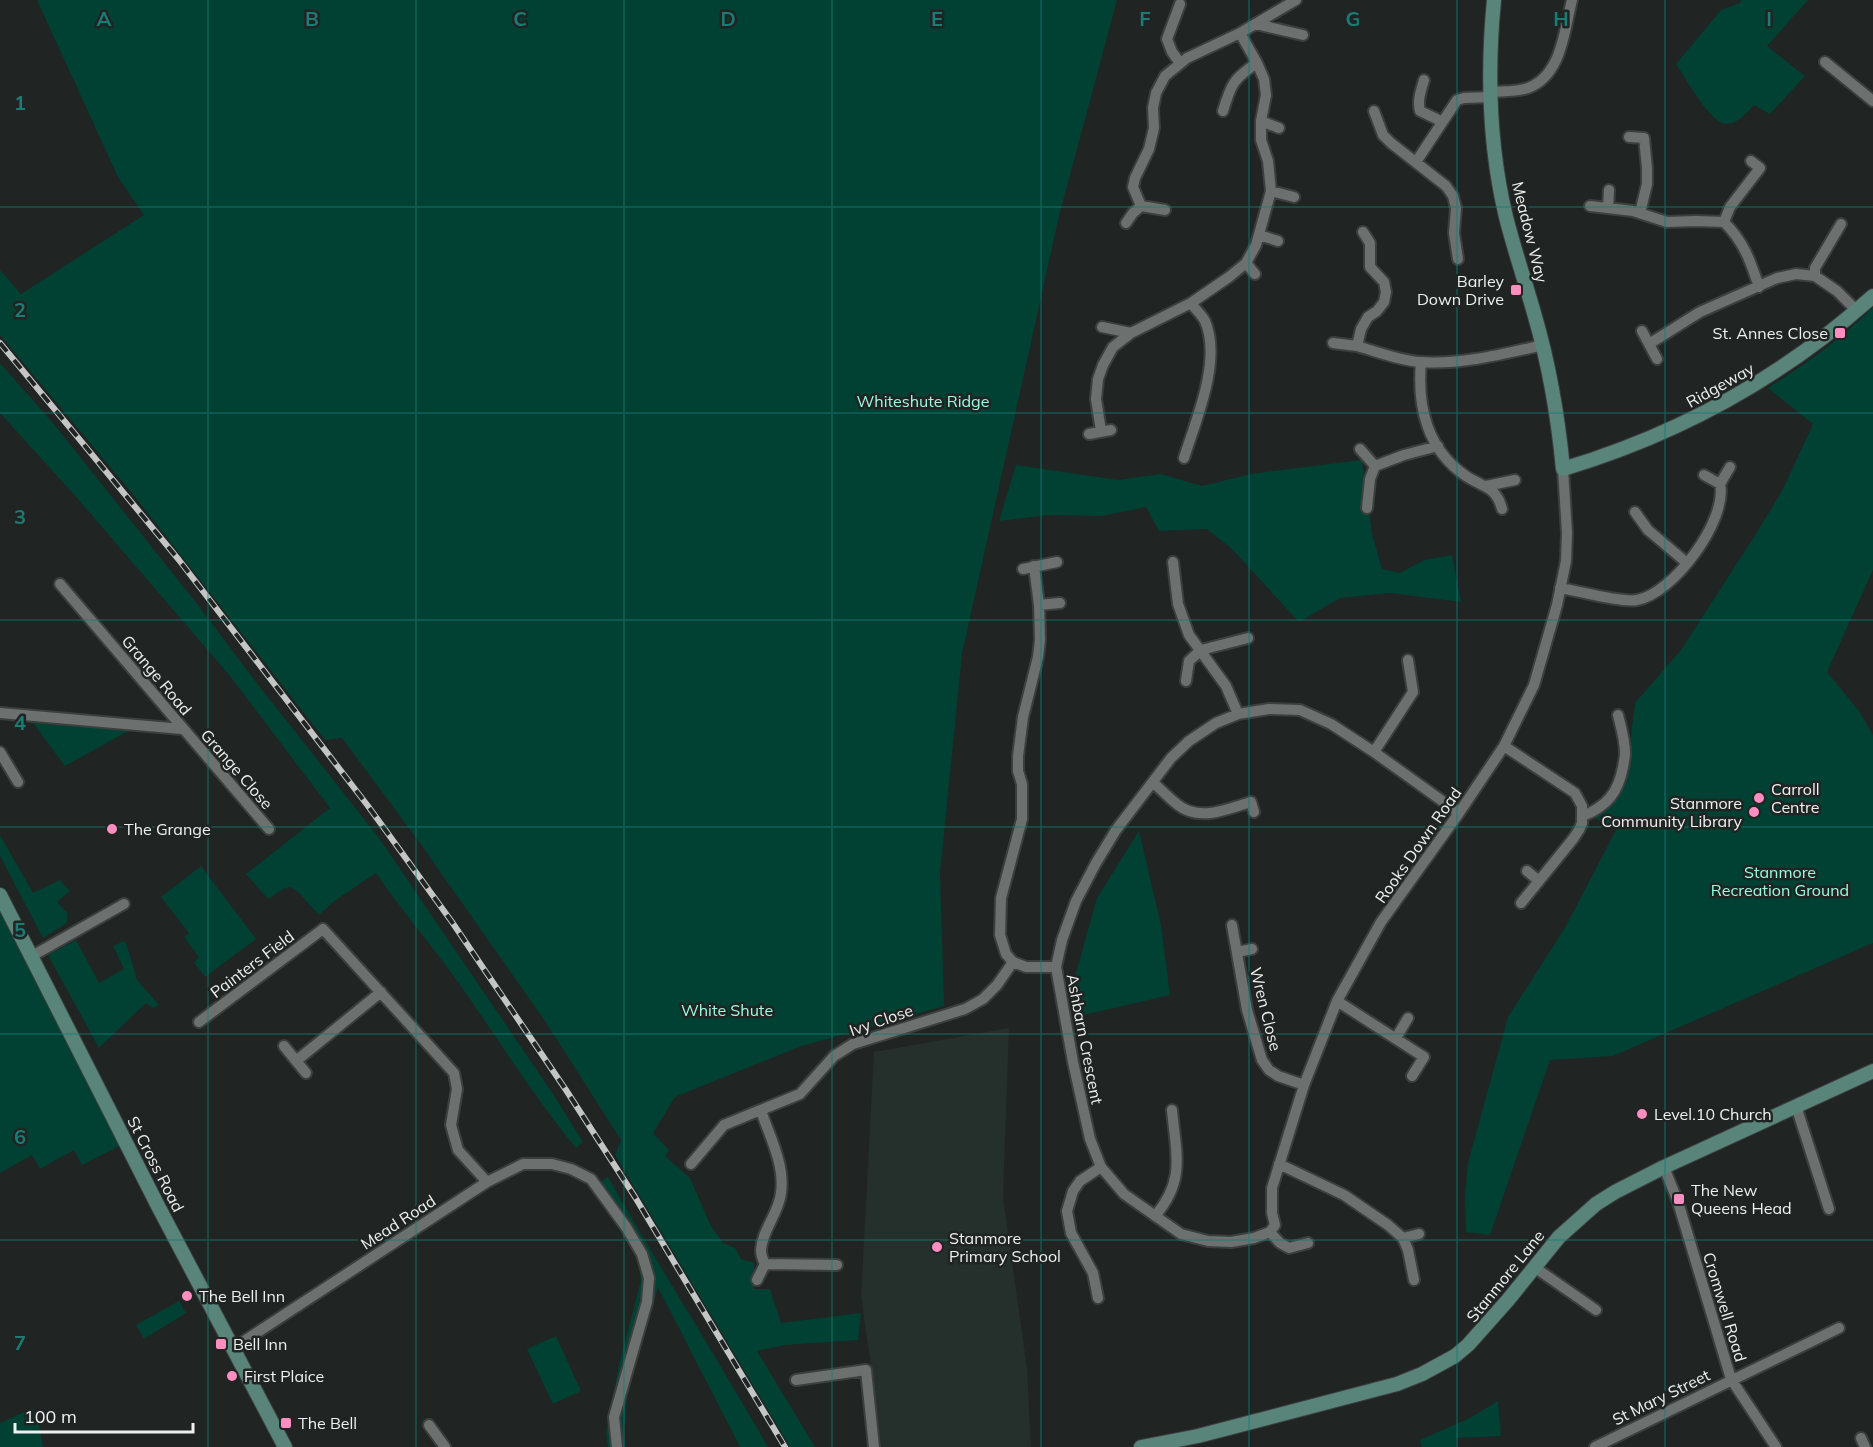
<svg xmlns="http://www.w3.org/2000/svg" width="1873" height="1447" viewBox="0 0 1873 1447" font-family="Mulish,sans-serif">
	<style>
		.built { fill: #252f2c }
		.green { fill: #014133 }
		.lines { fill: none; stroke-linecap: round; stroke-linejoin: round }
		.street-casing { stroke: #3c3f3e; stroke-width: 14 }
		.secondary-casing { stroke: #3c3f3e; stroke-width: 16 }
		.street { stroke: #6c706f; stroke-width: 10 }
		.secondary { stroke: #58847a; stroke-width: 14 }
		.rail-casing { stroke: #c4c6c5; stroke-width: 6 }
		.rail { stroke: #202423; stroke-width: 4; stroke-dasharray: 11; stroke-linecap: butt }
		.grid { fill: none; stroke: #1a7c74; stroke-width: 1.5; stroke-opacity: 0.55 }
		.poi-dot { fill: #fd8ebf; stroke: #202423; stroke-width: 2 }
		.labels { text-anchor: middle; dominant-baseline: central; stroke-width: 5; stroke-linejoin: round; paint-order: stroke }
		.street-label { font-size: 16px; fill: #eff1f0; stroke: #202423 }
		.poi-label { font-size: 16px; fill: #eff1f0; stroke: #202423; text-anchor: start }
		.park-label { font-size: 16px; fill: #9afbdf; stroke: #202423 }
		.grid-label { font-size: 20px; text-anchor: middle; font-weight: bold; fill: #1a7c74; stroke: #202423; stroke-width: 5; stroke-linejoin: round; paint-order: stroke }
	</style>
	<rect width="100%" height="100%" fill="#202423"/>
	<path class="built" d="M 1009,1028 L 1003,1197 L 1027,1368 L 1031,1447 L 881,1447 L 875,1395 L 861,1296 L 874,1052 Z"/>
	<path class="green" d="M 37,0 L 1117,0 L 1059,216 L 962,654 L 940,873 L 944,1006 L 799,1047 L 675,1097 L 653,1133 L 669,1150 L 665,1156 L 690,1178 L 710,1224 L 723,1243 L 735,1248 L 741,1259 L 754,1263 L 754,1289 L 770,1289 L 781,1323 L 861,1313 L 858,1340 L 785,1345 L 757,1351 L 815,1447 L 790,1447 L 615,1155 L 621,1140 L 545,1021 L 417,839 L 342,738 L 325,740 L 136,498 L 0,335 L 0,270 L 21,294 L 144,215 L 118,177 Z
		M 1741,0 L 1808,0 L 1767,46 L 1805,76 L 1770,114 L 1754,105 C 1747,112 1738,124 1727,124 C 1711,125 1685,77 1676,64 L 1721,10 L 1740,3 Z
		M 1873,307 L 1873,570 L 1827,672 L 1859,711 L 1873,735 L 1873,943 L 1613,1056 L 1550,1060 L 1490,1235 L 1466,1232 L 1465,1194 L 1468,1163 L 1508,1017 L 1566,926 L 1616,830 L 1593,817 L 1612,801 L 1623,780 L 1630,744 L 1635,703 L 1681,650 L 1754,537 L 1782,491 L 1813,424 L 1768,388 C 1807,363 1840,340 1873,307 Z
		M 0,363 L 53,423 L 198,605 L 256,682 L 379,838 L 553,1094 L 583,1142 L 576,1148 C 532,1094 496,1036 456,979 C 430,943 401,910 376,873 L 333,902 L 319,915 L 298,892 L 290,887 L 283,889 L 268,899 L 246,874 L 330,808 L 230,676 L 78,499 L 0,413 Z
		M 1362,460 L 1372,534 L 1382,569 L 1400,573 L 1424,560 L 1452,555 L 1461,602 L 1390,593 L 1340,598 L 1299,622 L 1232,549 L 1207,529 L 1159,531 L 1146,507 L 1101,516 L 1049,515 L 999,521 L 1016,465 L 1118,480 L 1161,474 L 1202,486 L 1251,474 Z
		M 33,723 L 130,730 L 65,766 Z
		M 1139,831 L 1161,925 L 1170,995 L 1075,1017 L 1076,973 L 1097,898 Z
		M 0,835 L 33,893 L 60,880 L 70,891 L 57,902 L 67,913 L 67,923 L 43,938 L 0,856 Z
		M 201,866 L 256,939 L 205,977 L 194,962 L 199,957 L 184,937 L 189,933 L 161,897 Z
		M 0,912 L 119,1146 L 82,1165 L 74,1150 L 40,1169 L 32,1155 L 0,1173 Z
		M 76,940 L 99,983 L 124,969 L 113,946 L 124,941 L 127,946 L 137,980 L 159,1005 L 153,1008 L 146,1003 L 99,1048 L 48,955 Z
		M 608,1177 C 660,1268 716,1356 768,1447 L 740,1447 L 658,1287 L 627,1397 L 624,1430 L 625,1447 L 608,1447 L 606,1432 L 619,1365 L 641,1280 L 636,1256 L 621,1230 L 601,1201 L 602,1181 Z
		M 179,1301 L 186,1313 L 144,1339 L 136,1325 Z
		M 556,1336 L 581,1391 L 553,1404 L 527,1349 Z
		M 1498,1401 L 1501,1436 L 1456,1438 L 1456,1447 L 1422,1447 L 1420,1440 L 1470,1418 Z
		M 33,1408 L 39,1422 L 43,1447 L 0,1447 L 0,1423 Z"/>
	<g class="lines">
		<defs>
			<path id="street" d="M 1180,4 L 1167,39 L 1172,52 L 1180,63
				M 1256,24 L 1303,35
				M 1825,62 L 1873,101
				M 1424,80 C 1421,90 1417,101 1420,111 L 1441,121
				M 1490,92 C 1502,91 1517,92 1528,88 C 1562,75 1564,31 1572,0
				M 1223,111 C 1231,84 1234,78 1257,63
				M 1374,111 L 1383,135 L 1391,143 L 1446,186 L 1453,196 L 1456,208 L 1454,233 L 1458,259
				M 1261,121 L 1279,128
				M 1629,137 L 1644,138 L 1647,168 L 1647,184 L 1640,213
				M 1416,162 L 1457,100 L 1464,98 L 1491,97
				M 1271,191 L 1294,197
				M 1141,206 L 1133,187 L 1135,178 L 1149,149 L 1154,128 L 1153,108 L 1156,93 L 1165,76 L 1187,58 L 1240,33 L 1296,0
				M 1590,206 L 1633,211 L 1667,222 L 1696,221 L 1724,222 C 1744,242 1750,260 1759,287
				M 1608,208 L 1609,190
				M 1724,222 L 1730,207 L 1760,168 L 1751,161
				M 1126,223 L 1133,213 L 1141,206 L 1165,210
				M 1363,232 L 1370,243 L 1370,267 L 1384,282 L 1386,292 L 1384,302 L 1377,311 L 1368,317 L 1361,329 L 1357,346 C 1378,352 1398,360 1420,362 C 1461,365 1503,354 1543,345
				M 1259,235 L 1278,241
				M 1246,263 L 1255,274
				M 1815,276 L 1815,268 L 1841,224
				M 1102,327 L 1131,333
				M 1642,331 L 1657,359
				M 1333,343 L 1357,346
				M 1649,344 L 1700,312 L 1777,278 L 1796,274 L 1815,276 L 1837,291 L 1857,311
				M 1421,362 C 1417,406 1427,450 1466,476 C 1484,488 1496,486 1502,509
				M 1101,431 L 1096,399 L 1098,379 L 1103,365 L 1113,347 L 1131,333 L 1191,303 L 1229,277 L 1246,263 L 1256,245 L 1271,191 L 1268,161 L 1261,140 L 1261,121 L 1266,95 L 1264,79 L 1257,63 L 1240,33
				M 1089,434 L 1111,430
				M 1360,449 L 1375,466
				M 1184,458 C 1196,420 1222,360 1205,321 C 1202,315 1195,309 1191,303
				M 1720,484 L 1730,467
				M 1486,486 L 1515,480
				M 1367,508 L 1370,479 L 1375,466 L 1404,455 L 1438,446
				M 1635,512 L 1648,530 L 1687,563
				M 1173,562 L 1178,604 L 1189,635 L 1226,686 L 1238,714
				M 1034,566 L 1039,605 L 1040,640 L 1038,657 L 1023,717 L 1018,756 L 1018,771 L 1022,784 L 1022,819 L 1001,898 L 1000,935 L 1006,954 L 1013,962 L 1026,967 L 1056,967
				M 1023,569 L 1057,562
				M 60,584 L 269,829
				M 1560,588 C 1579,591 1621,603 1637,600 C 1673,594 1728,520 1720,484 L 1704,475
				M 1039,605 L 1060,603
				M 1186,681 L 1189,661 L 1201,650 L 1248,638
				M 0,713 L 182,729
				M 1504,746 L 1575,793 L 1582,806 L 1582,823 L 1579,830 L 1573,839 L 1521,903
				M 0,752 L 18,782
				M 1374,752 L 1413,692 L 1408,660
				M 1153,782 C 1161,790 1169,798 1178,805 C 1200,822 1227,809 1251,802 L 1254,812
				M 1583,816 C 1607,806 1618,793 1623,767 C 1624,762 1625,757 1625,753 C 1625,740 1621,727 1618,715
				M 1527,871 L 1539,881
				M 1232,925 L 1247,1010 L 1262,1060 L 1269,1070 L 1278,1076 L 1304,1085
				M 1237,952 L 1252,949
				M 32,956 L 124,904
				M 1337,1001 L 1424,1057 L 1412,1076
				M 199,1022 L 323,929 L 454,1073 L 457,1089 L 451,1125 L 458,1150 L 487,1182
				M 1396,1038 L 1408,1018
				M 284,1046 L 306,1073
				M 296,1061 L 381,992
				M 1796,1106 L 1829,1209
				M 691,1164 L 724,1125 L 800,1094 L 834,1056 L 853,1044 L 965,1009 L 983,999 L 997,985 L 1013,962
				M 1279,1164 L 1344,1195 L 1388,1225 L 1403,1238 L 1408,1250 L 1414,1280
				M 1664,1167 L 1678,1202 L 1731,1379 L 1776,1447
				M 1155,1216 C 1186,1180 1176,1154 1172,1110
				M 1270,1232 L 1254,1238 L 1231,1242 L 1208,1241 L 1181,1234 L 1124,1194 L 1101,1167 L 1090,1139 L 1073,1062 L 1056,967 L 1062,940 L 1076,901 L 1096,863 L 1116,830 L 1171,758 L 1189,741 L 1216,723 L 1238,714 L 1269,709 L 1300,710 L 1331,724 L 1374,752 L 1459,813
				M 1270,1232 L 1275,1225 L 1272,1213 L 1272,1188 L 1304,1085 L 1337,1001 L 1381,922 L 1459,813 L 1504,746 L 1534,685 L 1557,605 L 1566,561 L 1567,533 L 1563,469
				M 1270,1232 L 1280,1243 L 1289,1248 L 1308,1243
				M 1403,1238 L 1419,1234
				M 765,1264 L 837,1265
				M 1534,1267 L 1596,1310
				M 757,1280 L 765,1264 C 763,1260 761,1255 761,1250 C 762,1230 779,1213 781,1193 C 785,1165 770,1137 761,1111
				M 1098,1298 L 1093,1273 L 1071,1233 L 1067,1211 L 1073,1191 L 1080,1181 L 1101,1167
				M 232,1349 L 487,1182 L 523,1164 L 552,1164 L 571,1169 L 591,1179 L 626,1227 L 642,1254 L 649,1278 L 647,1302 L 614,1417 L 617,1447
				M 796,1380 L 866,1370 L 874,1447
				M 429,1425 L 445,1447
				M 1861,1438 L 1865,1447
				M 1595,1447 L 1839,1328"/>
			<path id="secondary" d="M 1494,0 C 1487,72 1489,146 1506,217 C 1514,249 1525,281 1534,313 C 1549,364 1558,416 1563,469 C 1680,434 1782,378 1873,296
				M 0,895 L 158,1206 L 285,1447
				M 1141,1447 L 1198,1436 L 1397,1384 L 1422,1374 L 1455,1356 L 1468,1345 L 1508,1300 L 1559,1237 L 1596,1204 L 1615,1192 L 1664,1167 L 1873,1071"/>
		</defs>
		<use href="#street" class="street-casing"/>
		<use href="#secondary" class="secondary-casing"/>
		<use href="#street" class="street"/>
		<use href="#secondary" class="secondary"/>
		<defs>
			<path id="rail" d="M 0,343 L 179,560 L 368,806 L 452,922 L 566,1090 L 635,1197 L 785,1447"/>
		</defs>
		<use href="#rail" class="rail-casing"/>
		<use href="#rail" class="rail"/>
	</g>
	<path class="grid" d="M 208,0 L 208,1447M 416,0 L 416,1447M 624,0 L 624,1447M 832,0 L 832,1447M 1041,0 L 1041,1447M 1249,0 L 1249,1447M 1457,0 L 1457,1447M 1665,0 L 1665,1447M 0,207 L 1873,207M 0,413 L 1873,413M 0,620 L 1873,620M 0,827 L 1873,827M 0,1034 L 1873,1034M 0,1240 L 1873,1240"/>
	<g class="poi-dot">
		<rect x="1510" y="284" width="12" height="12" rx="3"/>
		<rect x="1834" y="327" width="12" height="12" rx="3"/>
		<circle cx="1759" cy="798" r="6"/>
		<circle cx="1754" cy="812" r="6"/>
		<circle cx="112" cy="829" r="6"/>
		<circle cx="1642" cy="1114" r="6"/>
		<rect x="1673" y="1193" width="12" height="12" rx="3"/>
		<circle cx="937" cy="1247" r="6"/>
		<circle cx="187" cy="1296" r="6"/>
		<rect x="215" y="1338" width="12" height="12" rx="3"/>
		<circle cx="232" cy="1376" r="6"/>
		<rect x="280" y="1417" width="12" height="12" rx="3"/>
	</g>
	<g class="labels">
		<g class="street-label">
			<text transform="translate(1530 232) rotate(76)">Meadow Way</text>
			<text transform="translate(1720 385) rotate(-29)">Ridgeway</text>
			<text transform="translate(157 675) rotate(50)">Grange Road</text>
			<text transform="translate(237 769) rotate(49)">Grange Close</text>
			<text transform="translate(1418 845) rotate(-55)">Rooks Down Road</text>
			<text transform="translate(252 964) rotate(-37)">Painters Field</text>
			<text transform="translate(1266 1009) rotate(76)">Wren Close</text>
			<text transform="translate(881 1020) rotate(-19)">Ivy Close</text>
			<text transform="translate(1085 1039) rotate(79)">Ashbarn Crescent</text>
			<text transform="translate(156 1164) rotate(63)">St Cross Road</text>
			<text transform="translate(398 1222) rotate(-33)">Mead Road</text>
			<text transform="translate(1505 1276) rotate(-51)">Stanmore Lane</text>
			<text transform="translate(1725 1307) rotate(73)">Cromwell Road</text>
			<text transform="translate(1661 1397) rotate(-26)">St Mary Street</text>
		</g>
		<g class="poi-label">
			<text x="1504" y="281" text-anchor="end">Barley<tspan x="1504" dy="18">Down Drive</tspan></text>
			<text x="1828" y="333" text-anchor="end">St. Annes Close</text>
			<text x="1771" y="789">Carroll<tspan x="1771" dy="18">Centre</tspan></text>
			<text x="1742" y="803" text-anchor="end">Stanmore<tspan x="1742" dy="18">Community Library</tspan></text>
			<text x="124" y="829">The Grange</text>
			<text x="1654" y="1114">Level.10 Church</text>
			<text x="1691" y="1190">The New<tspan x="1691" dy="18">Queens Head</tspan></text>
			<text x="949" y="1238">Stanmore<tspan x="949" dy="18">Primary School</tspan></text>
			<text x="199" y="1296">The Bell Inn</text>
			<text x="233" y="1344">Bell Inn</text>
			<text x="244" y="1376">First Plaice</text>
			<text x="298" y="1423">The Bell</text>
		</g>
		<g class="park-label">
			<text x="923" y="401">Whiteshute Ridge</text>
			<text x="1780" y="872">Stanmore<tspan x="1780" dy="18">Recreation Ground</tspan></text>
			<text x="727" y="1010">White Shute</text>
		</g>
	</g>
	<g class="grid-label">
		<text x="104" y="26">A</text>
		<text x="312" y="26">B</text>
		<text x="520" y="26">C</text>
		<text x="728" y="26">D</text>
		<text x="937" y="26">E</text>
		<text x="1145" y="26">F</text>
		<text x="1353" y="26">G</text>
		<text x="1561" y="26">H</text>
		<text x="1769" y="26">I</text>
		<text x="20" y="110">1</text>
		<text x="20" y="317">2</text>
		<text x="20" y="524">3</text>
		<text x="20" y="730">4</text>
		<text x="20" y="937">5</text>
		<text x="20" y="1144">6</text>
		<text x="20" y="1350">7</text>
	</g>
	<path d="M15 1423v9h178v-9" fill="none" stroke="#eff1f0" stroke-width="3"/>
	<text x="24" y="1423" font-size="18" fill="#eff1f0" stroke="#202423" stroke-width="4.5" paint-order="stroke">100 m</text>
</svg>
